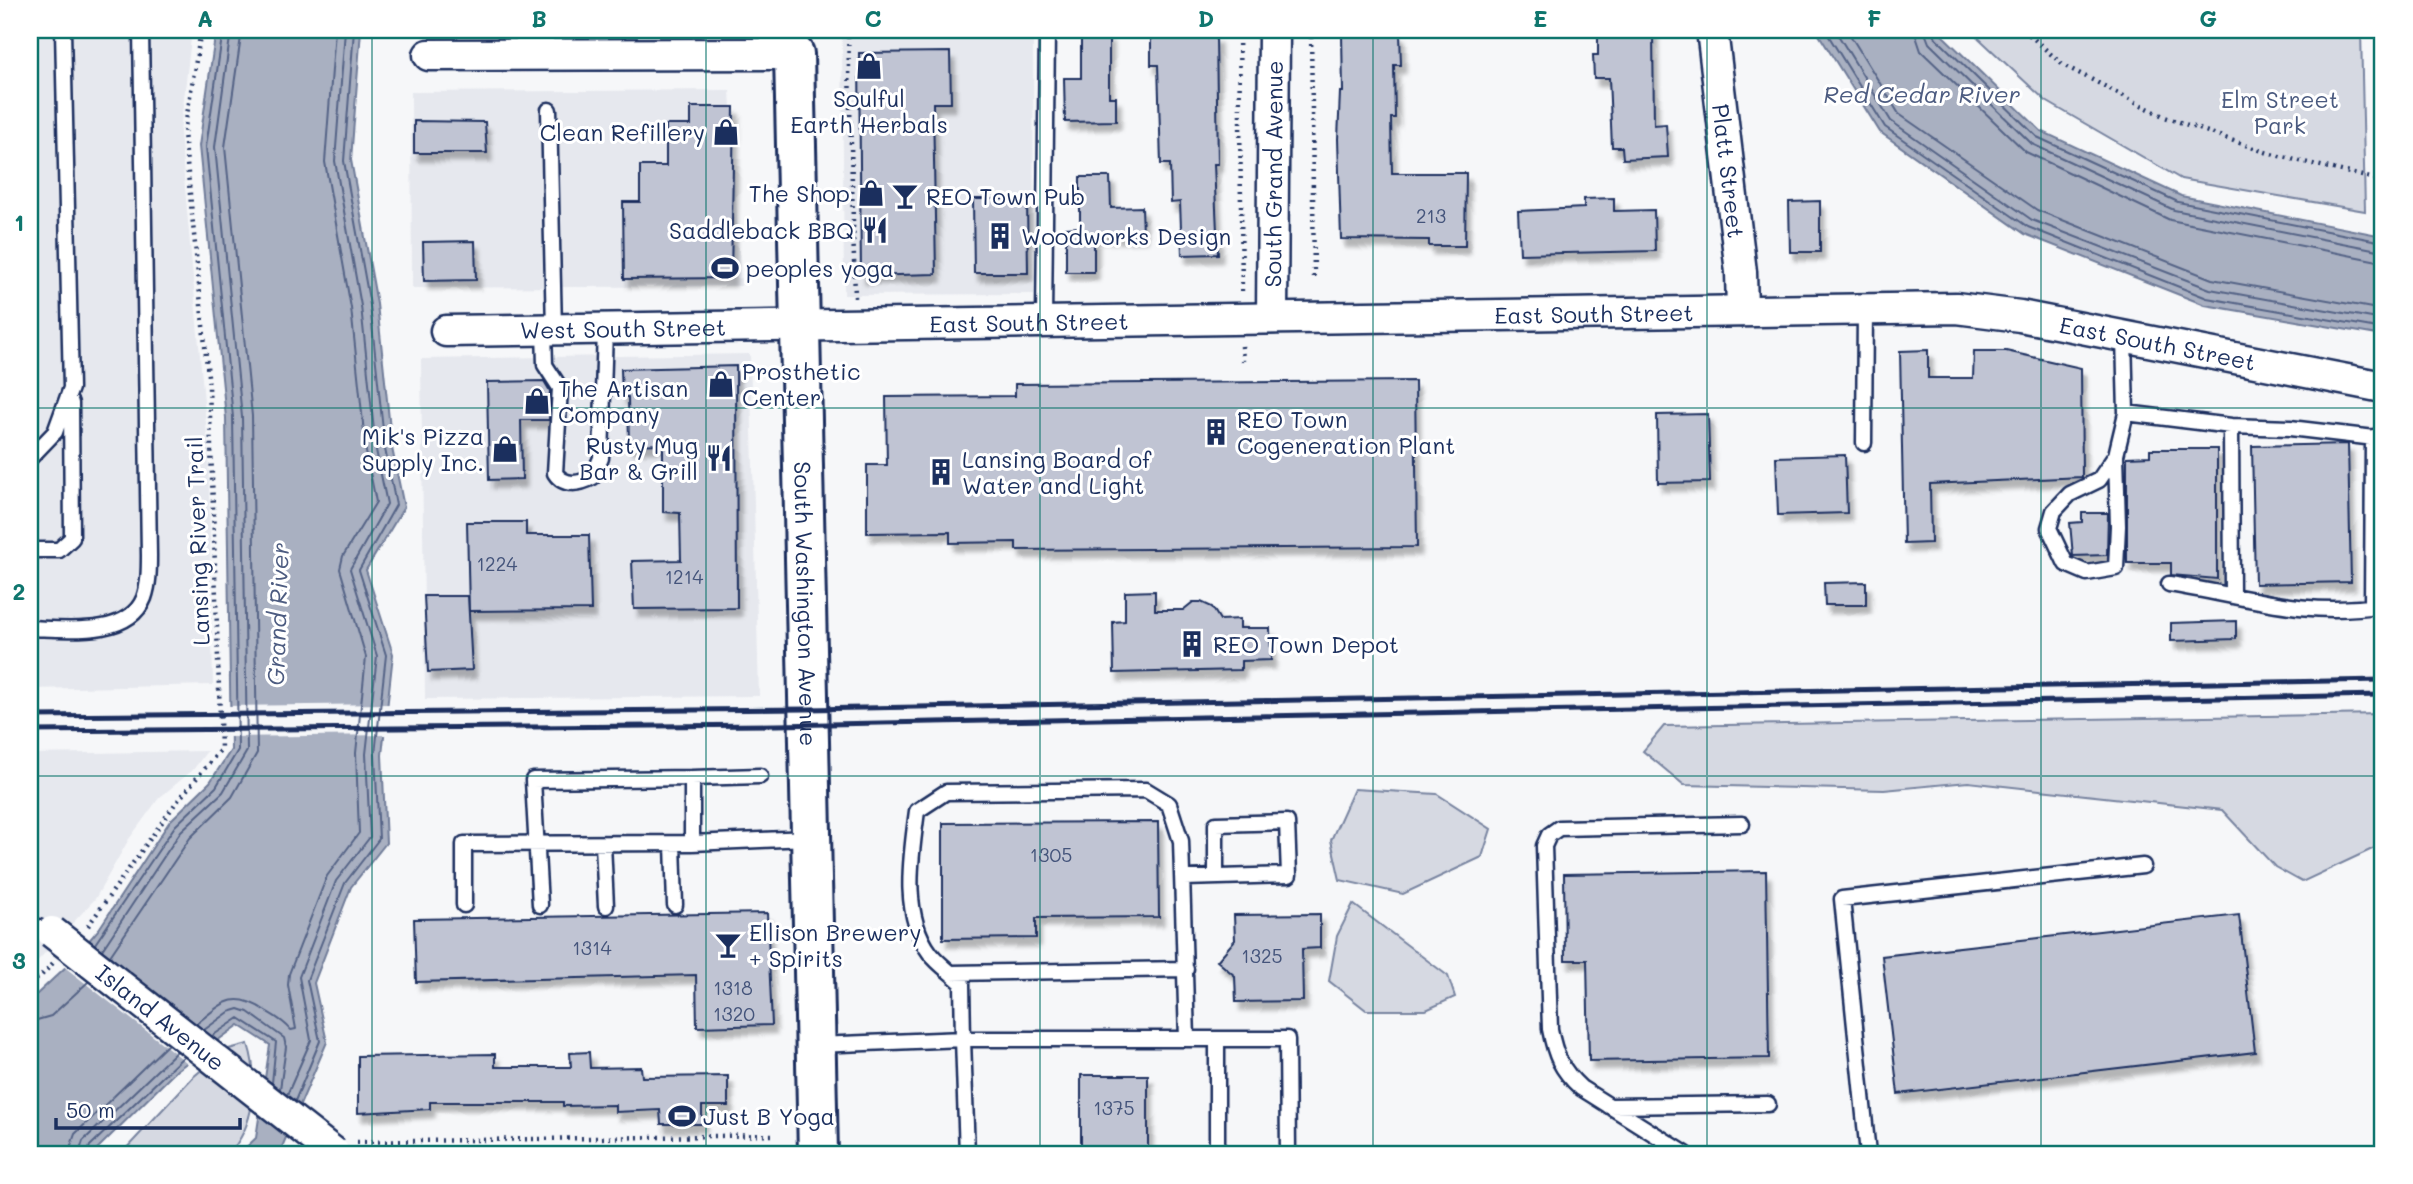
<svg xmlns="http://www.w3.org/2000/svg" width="2413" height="1184" viewBox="0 0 2413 1184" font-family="Mali,sans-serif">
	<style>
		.built { fill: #e6e8ee }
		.green { fill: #d6d9e2; stroke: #7884a0; stroke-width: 2 }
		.water { fill: #a9b0c1; stroke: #707c99; stroke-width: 2 }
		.pier { fill: #f6f7f9 }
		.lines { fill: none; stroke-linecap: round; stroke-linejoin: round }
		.shore { stroke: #546386; stroke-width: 2 }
		.building { fill: #c0c4d3; stroke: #1b2f5e; stroke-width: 2; filter: url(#shadow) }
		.lane-casing { stroke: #1b2f5e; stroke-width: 19 }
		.street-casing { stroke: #1b2f5e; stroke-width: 35 }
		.secondary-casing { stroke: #1b2f5e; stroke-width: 44 }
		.path { stroke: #1b2f5e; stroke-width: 4.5; stroke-dasharray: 2 5; stroke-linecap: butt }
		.lane { stroke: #fff; stroke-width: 14 }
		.street { stroke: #fff; stroke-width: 30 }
		.secondary { stroke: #fff; stroke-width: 38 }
		.rail { stroke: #1b2f5e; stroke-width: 5 }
		.street-bridge-casing { stroke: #1b2f5e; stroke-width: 35; stroke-linecap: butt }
		.street-bridge { stroke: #fff; stroke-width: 30 }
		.grid { fill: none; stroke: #0f766e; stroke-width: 2; stroke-opacity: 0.55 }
		.labels { text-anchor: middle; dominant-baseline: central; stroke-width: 6; stroke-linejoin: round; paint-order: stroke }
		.number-label { font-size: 19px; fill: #44547b }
		.poi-label { font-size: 23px; fill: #1b2f5e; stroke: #fff; text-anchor: start }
		.park-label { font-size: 23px; fill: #4a5a7f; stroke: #fff }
		.street-label { font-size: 23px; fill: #1b2f5e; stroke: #fff }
		.water-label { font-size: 24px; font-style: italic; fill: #4d5c81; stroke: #fff }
		.neatline { fill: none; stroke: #0f766e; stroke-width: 2.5 }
		.grid-label { font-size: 23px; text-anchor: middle; font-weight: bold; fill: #0f766e }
	</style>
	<defs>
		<filter id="shadow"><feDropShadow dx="4.5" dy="8" stdDeviation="2" flood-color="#0004"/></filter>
	</defs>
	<rect width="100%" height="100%" fill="#f6f7f9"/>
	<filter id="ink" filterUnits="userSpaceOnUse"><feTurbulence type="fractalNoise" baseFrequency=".0143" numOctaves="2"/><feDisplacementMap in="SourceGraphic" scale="14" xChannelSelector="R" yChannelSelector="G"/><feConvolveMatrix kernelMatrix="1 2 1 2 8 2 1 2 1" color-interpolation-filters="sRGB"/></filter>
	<g filter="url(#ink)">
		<path class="built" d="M 30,30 L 192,30 L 180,132 L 208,446 L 213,685 L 30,689 Z
			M 842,30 L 1033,30 L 1034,294 L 844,295 Z
			M 730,90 L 741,286 L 412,288 L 411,92 Z
			M 750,354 L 759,696 L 425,699 L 421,359 Z
			M 207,751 L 193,770 L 159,798 L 129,839 L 95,899 L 30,969 L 30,754 Z"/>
		<path class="green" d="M 1970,30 L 2361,30 L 2365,211 L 2181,179 L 2046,101 Z
			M 2383,714 L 2383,844 L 2302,882 L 2275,867 L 2222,810 L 1968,782 L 1884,790 L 1684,785 L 1643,751 L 1664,726 Z
			M 1354,789 L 1437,794 L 1491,829 L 1482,857 L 1403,894 L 1340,880 L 1331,840 Z
			M 1353,904 L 1448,976 L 1455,997 L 1426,1010 L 1366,1010 L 1329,981 L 1337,936 Z
			M 248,1044 C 259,1077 255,1128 228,1154 L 121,1154 L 192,1078 L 225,1050 Z"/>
		<path class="water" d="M 216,30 L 361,30 L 351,160 L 377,304 L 392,448 L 404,507 L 366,570 L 393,654 L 382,755 L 386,843 L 351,887 L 314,983 L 327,1042 L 279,1154 L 239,1154 L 256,1138 L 270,1045 L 239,1025 L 177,1070 L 92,1154 L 30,1154 L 30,996 L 37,994 L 69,964 L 99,929 L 170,821 L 210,782 L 231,750 L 226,418 L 199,146 Z
			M 1816,30 L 1937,30 L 2041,131 L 2181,196 L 2383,236 L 2383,336 L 2205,305 L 2025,234 L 1880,132 Z"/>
		<path class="pier" d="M 391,704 L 388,735 L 227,737 L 227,706 Z
			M 86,938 L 220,1043 L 190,1065 L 62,965 Z"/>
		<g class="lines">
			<path class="shore" d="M 1825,30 L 1885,127 L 2028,227 L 2207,298 L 2383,329
				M 1835,30 L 1891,121 L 2032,220 L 2210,289 L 2383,320
				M 1847,30 L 1899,114 L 2037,210 L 2212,279 L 2383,310
				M 1914,30 L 1921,51 L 2026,152 L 2170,220 L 2383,262
				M 1924,30 L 1929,43 L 2032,144 L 2174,210 L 2383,251
				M 1933,30 L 1936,38 L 2037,137 L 2178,202 L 2383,242
				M 95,944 L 175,826 L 216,787 L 238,750 L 233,417 L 206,147 L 223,30
				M 102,950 L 181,831 L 223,792 L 247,751 L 242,417 L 215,147 L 231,30
				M 110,956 L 190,838 L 232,797 L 257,753 L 252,416 L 225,147 L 242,30
				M 30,1022 L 51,1016 L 88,982
				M 196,1024 C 222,1004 233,989 264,1010 C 274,1016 284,1021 291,1030 L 296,1029 L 288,985 L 289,974 L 327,876 L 359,833 L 356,753 L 366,657 L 340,569 L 343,556 L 376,502 L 366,452 L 351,308 L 325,162 L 335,30
				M 204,1030 L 229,1012 L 239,1009 L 248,1012 L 284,1038 L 286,1047 L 280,1089
				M 212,1036 L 239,1018 L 276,1042 L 272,1083
				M 287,1095 L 311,1040 L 299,977 L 336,881 L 370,837 L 366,754 L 377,656 L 350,569 L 387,504 L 376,450 L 361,306 L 335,161 L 345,30
				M 295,1101 L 320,1041 L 307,980 L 345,883 L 379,839 L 375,754 L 386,655 L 359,570 L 396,505 L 385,449 L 370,305 L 344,161 L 354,30
				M 68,1154 L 75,1134 L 168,1044
				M 79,1154 L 83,1141 L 177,1051
				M 87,1154 L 90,1146 L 184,1056"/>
		</g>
		<path class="building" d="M 1598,30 L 1653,30 L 1654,125 L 1666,124 L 1668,157 L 1623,159 L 1622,147 L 1612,147 L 1609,78 L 1594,78 L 1593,55 L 1598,55 Z
			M 1400,33 L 1401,65 L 1394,65 L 1395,118 L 1391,118 L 1392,173 L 1466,173 L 1465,246 L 1429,246 L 1429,240 L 1341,239 L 1338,139 L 1340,92 L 1343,92 L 1342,34 Z
			M 1081,35 L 1109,35 L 1109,97 L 1116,97 L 1116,121 L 1065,122 L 1064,78 L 1081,78 Z
			M 1216,36 L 1218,164 L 1214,164 L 1218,254 L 1182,255 L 1180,202 L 1171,203 L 1170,164 L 1161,164 L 1158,65 L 1151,65 L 1151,37 Z
			M 950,52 L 951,103 L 933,103 L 936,274 L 861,276 L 859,53 Z
			M 691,107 L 734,107 L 731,278 L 624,279 L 623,202 L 640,202 L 640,166 L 666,166 L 666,125 L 691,125 Z
			M 414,121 L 485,122 L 487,153 L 414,153 Z
			M 1080,177 L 1110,177 L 1111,208 L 1142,207 L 1143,234 L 1094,235 L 1094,272 L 1066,272 L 1066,228 L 1080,227 Z
			M 1614,198 L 1614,211 L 1654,210 L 1655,251 L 1520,254 L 1518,211 L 1584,208 L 1584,199 Z
			M 973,199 L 1027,199 L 1028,273 L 974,273 Z
			M 1820,201 L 1820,252 L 1790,252 L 1789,202 Z
			M 475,241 L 476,280 L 424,281 L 423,242 Z
			M 1928,350 L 1928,378 L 1973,378 L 1974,351 L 2006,351 L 2081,368 L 2082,477 L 1930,484 L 1931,543 L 1904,544 L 1900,351 Z
			M 736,366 L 737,608 L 634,609 L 632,561 L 681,560 L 680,513 L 663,512 L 663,444 L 629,445 L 628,397 L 622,397 L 621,369 Z
			M 544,381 L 550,391 L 549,420 L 521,420 L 522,479 L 489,480 L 487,382 Z
			M 1415,381 L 1417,547 L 1016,550 L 1016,542 L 950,543 L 950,532 L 867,533 L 867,465 L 887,465 L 886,397 L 1015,396 L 1015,384 Z
			M 1708,414 L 1710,482 L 1658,483 L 1657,415 Z
			M 2348,444 L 2351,582 L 2255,584 L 2252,446 Z
			M 2150,449 L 2217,449 L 2217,579 L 2171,575 L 2171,563 L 2127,563 L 2127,457 L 2150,456 Z
			M 1845,455 L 1847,513 L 1778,515 L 1776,457 Z
			M 2082,513 L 2108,513 L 2107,555 L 2073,556 L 2070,523 L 2082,522 Z
			M 467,522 L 526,522 L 526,535 L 589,535 L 591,610 L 469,611 Z
			M 1866,582 L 1866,605 L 1825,605 L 1824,583 Z
			M 1155,591 L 1155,610 L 1183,610 L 1193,602 L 1201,602 L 1212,607 L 1220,620 L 1240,619 L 1240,628 L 1270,628 L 1271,660 L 1241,661 L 1241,670 L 1114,673 L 1113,622 L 1125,621 L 1125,592 Z
			M 424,596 L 468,596 L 472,670 L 428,672 Z
			M 2236,621 L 2236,639 L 2171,641 L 2171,623 Z
			M 1158,822 L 1159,917 L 1036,918 L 1036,938 L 943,939 L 943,823 Z
			M 1766,871 L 1769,1058 L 1589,1061 L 1587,960 L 1565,960 L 1564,874 Z
			M 767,913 L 772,1025 L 697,1027 L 696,975 L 416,982 L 414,919 Z
			M 1320,914 L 1320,948 L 1302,949 L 1303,1001 L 1236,1002 L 1235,976 L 1217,961 L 1235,940 L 1234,915 Z
			M 2239,915 L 2255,1052 L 1898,1094 L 1882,956 Z
			M 589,1052 L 590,1068 L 641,1067 L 642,1077 L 728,1076 L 728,1106 L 702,1106 L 702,1124 L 661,1124 L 660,1110 L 615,1112 L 615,1105 L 563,1106 L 563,1102 L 430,1102 L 430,1109 L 358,1113 L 358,1056 L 495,1054 L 495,1067 L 571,1067 L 570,1053 Z
			M 1081,1075 L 1148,1075 L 1148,1154 L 1081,1154 Z"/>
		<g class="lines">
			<defs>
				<path id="lane" d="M 549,110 L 554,330
					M 1044,321 L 1047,30
					M 544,330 L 545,365 L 560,388 L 555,473 C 564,487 580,484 593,477 L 601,458 L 605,329
					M 2124,337 L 2126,413 L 2231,426 L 2290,428 L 2383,439
					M 2231,426 L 2232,595
					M 1864,443 L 1865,308
					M 2116,455 L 2099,480 L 2070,494 L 2054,511 L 2049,528 L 2066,564 L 2087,573 L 2116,568 L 2118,526 L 2116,455 L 2126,413
					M 30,458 L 55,432 L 71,388 L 63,30
					M 30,550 L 59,550 L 72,538 L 71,403
					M 2169,584 C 2246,596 2304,618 2383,605
					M 2372,607 L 2373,437
					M 30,628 C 64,629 128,638 144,598 C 149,584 149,569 149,555 L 141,30
					M 692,778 L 760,776
					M 603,844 L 606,906
					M 673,844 L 675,905
					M 1184,878 L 1289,875 L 1287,822 L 1216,824 L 1216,877
					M 464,905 L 464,844 L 692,843
					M 540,905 L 533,780 L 692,778 L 692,843 L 809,838
					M 30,924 L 52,932
					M 951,973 L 1186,969
					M 1187,1039 L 1181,841 L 1169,804 L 1146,790 L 946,792 L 917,811 C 911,857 901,914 930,953 C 938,964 952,973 962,983 L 963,1039 L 1287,1039 L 1288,1154
					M 1217,1039 L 1217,1154
					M 817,1045 L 963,1039 L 967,1154
					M 1609,1106 L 1768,1104
					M 1686,1154 L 1581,1088 C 1561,1070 1555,1055 1550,1029 L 1544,846 L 1549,835 L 1559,828 L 1742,824
					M 1868,1154 L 1842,899 L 2143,866"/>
				<g id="street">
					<path id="s1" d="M 1712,30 L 1741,272 L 1742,311"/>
					<path d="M 429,55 L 794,54"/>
					<path id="s2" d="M 1272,318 L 1274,30"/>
					<path id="s3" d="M 446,331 L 1956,308 L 2020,316 L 2383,387"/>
				</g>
				<g id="secondary">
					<path id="s4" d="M 794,54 L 818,1154"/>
				</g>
			</defs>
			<use href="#lane" class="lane-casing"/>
			<use href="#street" class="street-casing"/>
			<use href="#secondary" class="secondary-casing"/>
			<path class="path" d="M 848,30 L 855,298
				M 1239,30 L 1242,295
				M 1311,30 L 1314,277
				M 2024,30 L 2063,65 L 2165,117 L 2271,154 L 2383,181
				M 1242,346 L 1243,361
				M 88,926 L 175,804 L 221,749 L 209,386 L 184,133 L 201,30
				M 30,982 L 39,978 L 53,963
				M 357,1142 L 773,1135"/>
			<use href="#lane" class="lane"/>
			<use href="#street" class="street"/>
			<use href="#secondary" class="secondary"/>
			<path class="rail" d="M 30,716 L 808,709 L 2383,680
				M 30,731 L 776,725 L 2383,695"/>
			<defs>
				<g id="street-bridge">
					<path id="s5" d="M 52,932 L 334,1153"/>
				</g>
			</defs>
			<use href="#street-bridge" class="street-bridge-casing"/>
			<use href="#street-bridge" class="street-bridge"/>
		</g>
	</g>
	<path class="grid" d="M 372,30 L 372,1154M 706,30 L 706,1154M 1040,30 L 1040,1154M 1373,30 L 1373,1154M 1707,30 L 1707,1154M 2041,30 L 2041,1154M 30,408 L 2383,408M 30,776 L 2383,776"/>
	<defs>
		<symbol id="shop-bare" viewBox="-9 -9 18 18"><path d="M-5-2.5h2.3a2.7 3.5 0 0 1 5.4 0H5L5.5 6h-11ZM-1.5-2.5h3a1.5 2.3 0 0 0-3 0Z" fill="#1b2f5e" stroke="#fff" stroke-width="2.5" paint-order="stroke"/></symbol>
		<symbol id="bar-bare" viewBox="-9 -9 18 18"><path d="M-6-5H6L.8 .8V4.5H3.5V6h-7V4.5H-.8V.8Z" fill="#1b2f5e" stroke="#fff" stroke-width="2.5" paint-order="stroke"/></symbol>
		<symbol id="restaurant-bare" viewBox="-9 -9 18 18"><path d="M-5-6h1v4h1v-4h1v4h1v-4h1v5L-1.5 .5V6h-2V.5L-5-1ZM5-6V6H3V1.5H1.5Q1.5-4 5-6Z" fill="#1b2f5e" stroke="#fff" stroke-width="2.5" paint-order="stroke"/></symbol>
		<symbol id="building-bare" viewBox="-9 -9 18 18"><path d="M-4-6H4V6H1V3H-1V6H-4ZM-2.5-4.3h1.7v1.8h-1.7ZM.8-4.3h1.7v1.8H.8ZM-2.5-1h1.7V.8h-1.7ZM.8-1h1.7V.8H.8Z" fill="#1b2f5e" stroke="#fff" stroke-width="2.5" paint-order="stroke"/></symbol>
		<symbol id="stadium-bare" viewBox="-9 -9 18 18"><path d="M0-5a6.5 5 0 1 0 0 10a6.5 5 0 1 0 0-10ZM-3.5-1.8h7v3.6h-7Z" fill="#1b2f5e" stroke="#fff" stroke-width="2.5" paint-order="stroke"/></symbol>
	</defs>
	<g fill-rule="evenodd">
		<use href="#shop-bare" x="850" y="47" width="38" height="38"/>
		<use href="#shop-bare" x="707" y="113" width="38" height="38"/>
		<use href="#shop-bare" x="852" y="174" width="38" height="38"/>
		<use href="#bar-bare" x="886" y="177" width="38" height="38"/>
		<use href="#restaurant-bare" x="856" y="211" width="38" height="38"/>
		<use href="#building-bare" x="981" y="217" width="38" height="38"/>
		<use href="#stadium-bare" x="706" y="249" width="38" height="38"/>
		<use href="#shop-bare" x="702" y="365" width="38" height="38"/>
		<use href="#shop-bare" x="518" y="382" width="38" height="38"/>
		<use href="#building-bare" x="1197" y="413" width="38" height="38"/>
		<use href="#shop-bare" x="486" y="430" width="38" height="38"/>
		<use href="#restaurant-bare" x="700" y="439" width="38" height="38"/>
		<use href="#building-bare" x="922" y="453" width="38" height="38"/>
		<use href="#building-bare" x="1173" y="625" width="38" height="38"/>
		<use href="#bar-bare" x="709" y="926" width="38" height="38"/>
		<use href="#stadium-bare" x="663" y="1097" width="38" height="38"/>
	</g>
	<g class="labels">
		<g class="number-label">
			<text x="1431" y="215">213</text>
			<text x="497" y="563">1224</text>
			<text x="684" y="576">1214</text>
			<text x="1051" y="854">1305</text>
			<text x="592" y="947">1314</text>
			<text x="1262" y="955">1325</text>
			<text x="733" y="987">1318</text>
			<text x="734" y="1013">1320</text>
			<text x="1114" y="1107">1375</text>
		</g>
		<g class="poi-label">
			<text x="869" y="98" text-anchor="middle">Soulful<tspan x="869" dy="26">Earth Herbals</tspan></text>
			<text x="705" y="132" text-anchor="end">Clean Refillery</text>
			<text x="850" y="193" text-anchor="end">The Shop</text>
			<text x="926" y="196">REO Town Pub</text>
			<text x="854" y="230" text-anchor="end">Saddleback BBQ</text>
			<text x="1021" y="236">Woodworks Design</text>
			<text x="746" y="268">peoples yoga</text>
			<text x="742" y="371">Prosthetic<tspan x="742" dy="26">Center</tspan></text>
			<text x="558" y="388">The Artisan<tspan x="558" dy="26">Company</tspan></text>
			<text x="1237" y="419">REO Town<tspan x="1237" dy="26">Cogeneration Plant</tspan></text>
			<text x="484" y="436" text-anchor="end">Mik's Pizza<tspan x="484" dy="26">Supply Inc.</tspan></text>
			<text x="698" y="445" text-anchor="end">Rusty Mug<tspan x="698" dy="26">Bar &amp; Grill</tspan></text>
			<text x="962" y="459">Lansing Board of<tspan x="962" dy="26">Water and Light</tspan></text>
			<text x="1213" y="644">REO Town Depot</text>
			<text x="749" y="932">Ellison Brewery<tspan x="749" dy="26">+ Spirits</tspan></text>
			<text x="703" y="1116">Just B Yoga</text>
		</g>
		<g class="park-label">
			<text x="2280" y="99">Elm Street<tspan x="2280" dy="26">Park</tspan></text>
		</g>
		<g class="street-label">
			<text stroke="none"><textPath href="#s1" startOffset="142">Platt Street</textPath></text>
			<text stroke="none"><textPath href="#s2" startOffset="144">South Grand Avenue</textPath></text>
			<text stroke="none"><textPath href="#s3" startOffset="1148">East South Street</textPath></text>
			<text stroke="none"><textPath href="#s3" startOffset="583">East South Street</textPath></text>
			<text stroke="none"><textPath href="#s3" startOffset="177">West South Street</textPath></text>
			<text stroke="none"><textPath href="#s3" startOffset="1715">East South Street</textPath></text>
			<text transform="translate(197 541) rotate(-92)">Lansing River Trail</text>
			<text stroke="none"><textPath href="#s4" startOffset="550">South Washington Avenue</textPath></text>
			<text stroke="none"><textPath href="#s5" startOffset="138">Island Avenue</textPath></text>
		</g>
		<g class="water-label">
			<text x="1922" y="93">Red Cedar River</text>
			<text transform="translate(277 614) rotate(-88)">Grand River</text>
		</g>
	</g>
	<rect width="2413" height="1184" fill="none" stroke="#fff" stroke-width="77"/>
	<path d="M56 1118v10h184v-10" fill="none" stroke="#1b2f5e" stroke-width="3.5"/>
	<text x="66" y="1118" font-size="21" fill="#1b2f5e" stroke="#ffffff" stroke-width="5" paint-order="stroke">50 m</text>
	<rect x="38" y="38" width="2336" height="1108" class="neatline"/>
	<g class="grid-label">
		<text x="205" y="27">A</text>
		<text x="539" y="27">B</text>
		<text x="873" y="27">C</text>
		<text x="1206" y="27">D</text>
		<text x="1540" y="27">E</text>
		<text x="1874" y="27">F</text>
		<text x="2208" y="27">G</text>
		<text x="19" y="231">1</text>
		<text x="19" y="600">2</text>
		<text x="19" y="969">3</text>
	</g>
</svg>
